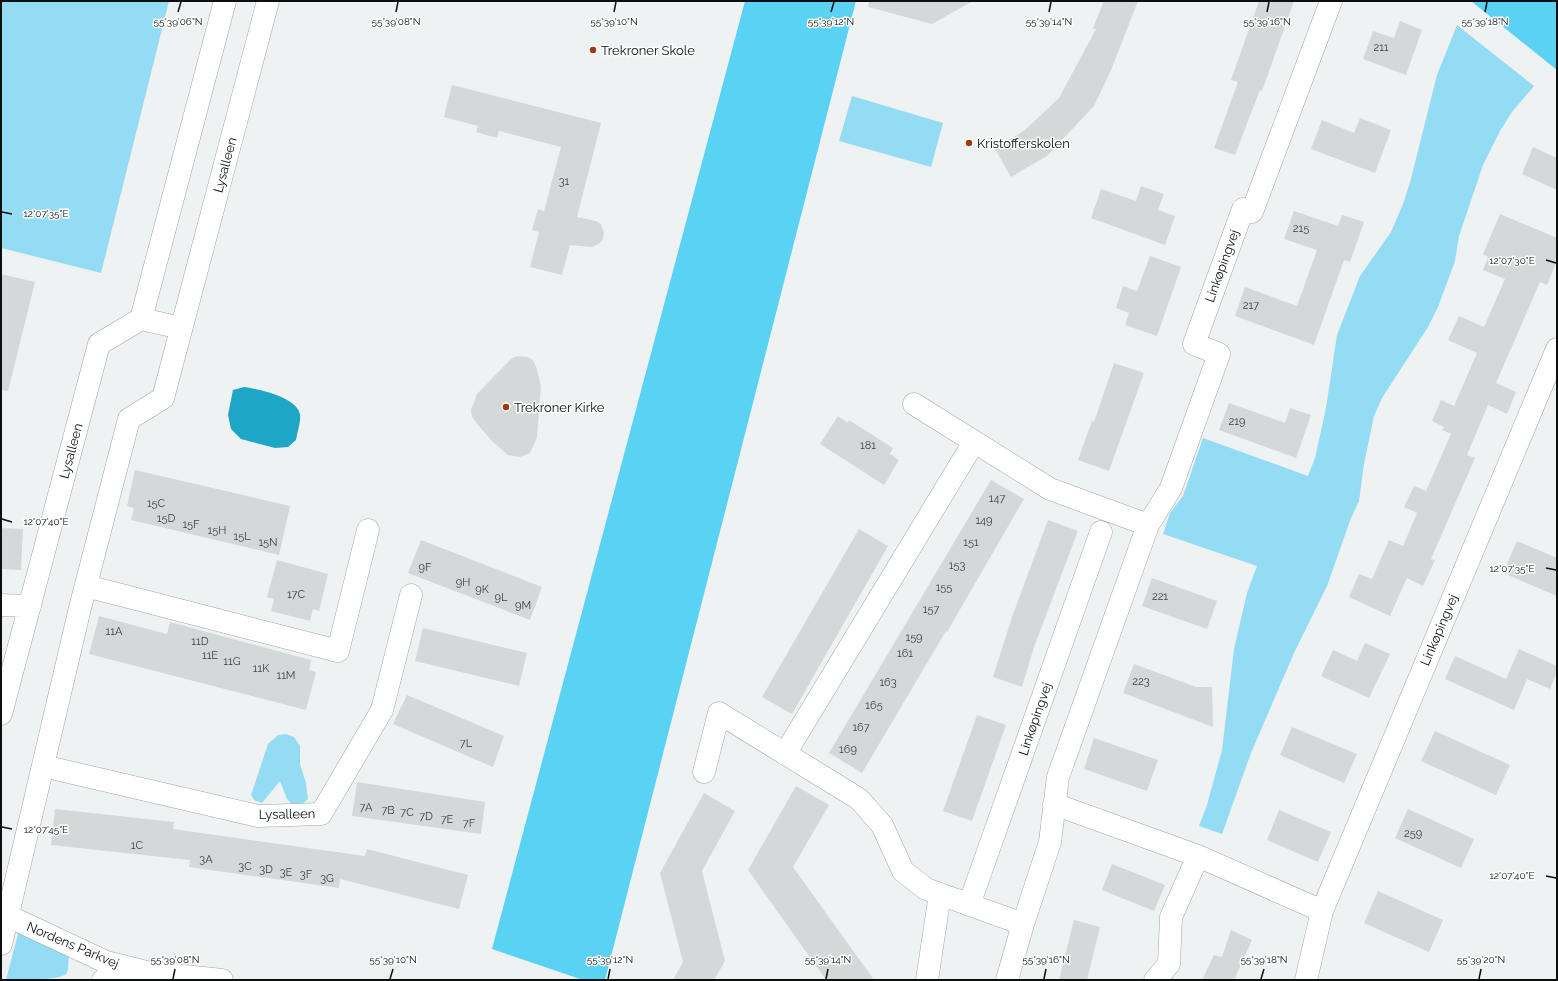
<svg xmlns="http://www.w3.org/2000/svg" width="1558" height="981" viewBox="0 0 1558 981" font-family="Raleway,sans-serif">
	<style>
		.green { fill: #93dcf3 }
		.forest { fill: #59d2f3 }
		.water { fill: #1ea6c6 }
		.building { fill: #d4d8d9 }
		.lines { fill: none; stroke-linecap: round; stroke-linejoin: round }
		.minor-casing { stroke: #a2a5a7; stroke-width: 23 }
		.minor { stroke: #fff; stroke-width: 22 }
		.ticks { fill: none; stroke: #0d0e0e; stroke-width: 1.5 }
		.poi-dot { fill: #9f390f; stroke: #fdffff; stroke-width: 1.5 }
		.labels { text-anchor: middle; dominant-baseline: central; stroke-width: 3; stroke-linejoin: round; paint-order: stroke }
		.number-label { font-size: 11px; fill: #3f4041 }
		.poi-label { font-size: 13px; fill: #0d0e0e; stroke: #fdffff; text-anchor: start }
		.street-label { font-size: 13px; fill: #0d0e0e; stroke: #fdffff }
		.ticks-label { font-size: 10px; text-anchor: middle; fill: #0d0e0e; stroke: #fdffff; stroke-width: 3; stroke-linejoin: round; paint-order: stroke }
	</style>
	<rect width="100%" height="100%" fill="#eef2f3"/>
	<path class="green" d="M 1,1 L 169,1 L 101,273 L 1,248 Z
		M 1457,25 L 1534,86 L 1512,112 L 1500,131 L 1483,165 L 1459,236 L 1455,261 L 1438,307 L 1428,327 L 1382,398 L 1374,416 L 1364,464 L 1359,501 L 1351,518 L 1327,586 L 1294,653 L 1251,753 L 1222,834 L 1199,826 L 1207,805 L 1222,750 L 1234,649 L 1247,593 L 1257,566 L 1163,534 L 1170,513 L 1183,496 L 1203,438 L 1308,476 L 1315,458 L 1326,408 L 1337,335 L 1360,276 L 1391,232 L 1403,204 L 1411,179 L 1437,75 Z
		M 852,96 L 943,123 L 931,167 L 839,141 Z
		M 286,734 L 294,737 L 300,746 L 300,764 L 306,783 L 308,799 L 301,805 L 294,806 L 287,799 L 280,781 L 262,803 L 254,800 L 251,795 L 268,744 L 278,735 Z
		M 19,930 L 69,954 C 68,960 69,969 67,973 C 61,981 18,980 6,980 Z"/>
	<path class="forest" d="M 745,1 L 856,1 L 605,980 L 583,980 L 492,949 Z
		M 1471,1 L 1557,1 L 1557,70 Z"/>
	<path class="water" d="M 244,387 C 258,389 298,397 300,415 C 301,422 297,433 296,440 L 288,447 L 275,448 L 241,439 L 231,429 L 228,415 L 233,390 Z"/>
	<path class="building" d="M 869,1 L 973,1 L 932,24 L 868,7 Z
		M 1104,1 L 1138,1 L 1111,70 L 1094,106 L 1047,156 L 1011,177 L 995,149 L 1025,130 L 1059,98 L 1096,29 L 1093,28 Z
		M 1259,1 L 1294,1 L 1262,91 L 1260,90 L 1235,155 L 1214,148 L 1238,82 L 1231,80 Z
		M 1400,21 L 1422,30 L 1406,75 L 1363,59 L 1373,31 L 1394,38 Z
		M 452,85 L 601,123 L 577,217 L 596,221 L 601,224 L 604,233 L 603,239 L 600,243 L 592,247 L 570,245 L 562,275 L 530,267 L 539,232 L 532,230 L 538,209 L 544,211 L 561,147 L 499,131 L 497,138 L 476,132 L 478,126 L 444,117 Z
		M 1360,118 L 1391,130 L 1375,173 L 1311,149 L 1322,120 L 1354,133 Z
		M 1533,147 L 1557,158 L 1557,190 L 1522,174 Z
		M 1141,186 L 1164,194 L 1158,210 L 1175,216 L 1165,245 L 1091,218 L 1101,189 L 1136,201 Z
		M 1294,211 L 1338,226 L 1342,215 L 1364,222 L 1350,262 L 1344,260 L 1314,345 L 1235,316 L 1245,287 L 1297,306 L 1317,250 L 1284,239 Z
		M 1500,214 L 1557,238 L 1557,261 L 1547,285 L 1540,282 L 1496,383 L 1516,392 L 1507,414 L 1488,405 L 1467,455 L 1475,458 L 1431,559 L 1435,560 L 1423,586 L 1407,578 L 1390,616 L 1349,597 L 1359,574 L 1372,579 L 1389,540 L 1403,546 L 1417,513 L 1404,507 L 1414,486 L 1426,491 L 1451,434 L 1442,430 L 1444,427 L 1432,421 L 1441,400 L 1454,406 L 1477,353 L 1448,340 L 1459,316 L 1484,327 L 1505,279 L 1483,270 L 1488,257 L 1483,254 Z
		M 1150,256 L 1181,267 L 1157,336 L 1125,325 L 1129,313 L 1116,308 L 1123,286 L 1137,291 Z
		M 1,274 L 35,282 L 8,391 L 1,390 Z
		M 517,356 L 528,357 L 533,360 L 536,366 L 541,386 L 537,437 L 530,453 L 520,457 L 508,455 L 492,441 L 478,425 L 472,417 L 471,410 L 477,394 L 511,359 Z
		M 1114,363 L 1144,373 L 1109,471 L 1078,460 L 1092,421 L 1094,422 Z
		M 1229,403 L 1285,423 L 1290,408 L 1311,415 L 1296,458 L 1219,430 Z
		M 838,416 L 848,423 L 849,420 L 893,448 L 890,454 L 899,460 L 884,485 L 820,444 Z
		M 135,470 L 290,506 L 279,555 L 131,520 L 134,508 L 127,506 Z
		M 991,480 L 1024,499 L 947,632 L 946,631 L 862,773 L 829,753 Z
		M 1048,520 L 1078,531 L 1034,647 L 1022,687 L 993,677 L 1012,617 Z
		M 1,528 L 23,529 L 21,570 L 1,569 Z
		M 859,529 L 888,546 L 792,714 L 762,697 Z
		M 421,540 L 542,587 L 530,620 L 408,573 Z
		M 1517,541 L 1557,558 L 1557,596 L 1503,573 Z
		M 277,560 L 328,574 L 319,611 L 313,609 L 310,621 L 271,611 L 274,599 L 267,597 Z
		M 1152,578 L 1217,601 L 1207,629 L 1142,606 Z
		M 99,616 L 167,634 L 170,622 L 311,660 L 309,670 L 316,672 L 306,710 L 89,654 Z
		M 423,628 L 527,653 L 519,686 L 415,661 Z
		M 1365,643 L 1390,654 L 1369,698 L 1321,676 L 1333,650 L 1357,661 Z
		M 1519,649 L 1557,666 L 1557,672 L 1550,689 L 1527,679 L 1514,710 L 1445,679 L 1455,656 L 1506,679 Z
		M 1134,664 L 1196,687 L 1212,687 L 1213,727 L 1123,693 Z
		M 407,695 L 504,736 L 493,767 L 393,724 Z
		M 977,715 L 1006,725 L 972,821 L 943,811 Z
		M 1292,727 L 1357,754 L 1344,783 L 1280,755 Z
		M 1435,731 L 1510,765 L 1496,795 L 1421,761 Z
		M 1094,738 L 1158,760 L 1147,791 L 1084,769 Z
		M 357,782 L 485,802 L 481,834 L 352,816 Z
		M 796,786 L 829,805 L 793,867 L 874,980 L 826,980 L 748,870 Z
		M 704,793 L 735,811 L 702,871 L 725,961 L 714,980 L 673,980 L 683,962 L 660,873 Z
		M 55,809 L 174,822 L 173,829 L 365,856 L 367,849 L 468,875 L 459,909 L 340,879 L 339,888 L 189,867 L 190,860 L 51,845 Z
		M 1408,809 L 1474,839 L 1461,868 L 1395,838 Z
		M 1279,810 L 1331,832 L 1318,862 L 1267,840 Z
		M 1112,864 L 1165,885 L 1154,911 L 1102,890 Z
		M 1378,891 L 1443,920 L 1429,952 L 1364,923 Z
		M 1074,920 L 1100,927 L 1087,980 L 1059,980 Z
		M 1231,930 L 1252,940 L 1234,980 L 1202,980 L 1214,955 L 1222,957 Z"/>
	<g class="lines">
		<defs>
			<path id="minor" d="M 141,319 L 181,328
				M 914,404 L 1050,489 L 1148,525
				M 86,586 L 338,651 L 368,530
				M 1,605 L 30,606
				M 1,714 L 99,344 L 141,319 L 225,1
				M 785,754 L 974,442
				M 43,766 L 258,816 L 321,814 L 382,710 L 411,595
				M 704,772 L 719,713 L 859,799 L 882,825 L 903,871 L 926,889 L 1023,924
				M 1054,804 L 1198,856 L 1322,911 L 1557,349
				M 969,905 L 1101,532
				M 1,915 L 8,916 L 106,962 L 146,972 L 222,980
				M 1,944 L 80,608 L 129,419 L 163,398 L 268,1
				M 103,980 L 139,974
				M 927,980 L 940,894
				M 1007,980 L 1023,924 L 1050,842 L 1058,777 L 1148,525 L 1171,488 L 1219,354 L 1194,344 L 1243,209 L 1252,212 L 1331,1
				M 1155,980 L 1169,964 L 1171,917 L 1198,856
				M 1306,980 L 1322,911"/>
		</defs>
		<use href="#minor" class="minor-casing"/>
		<use href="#minor" class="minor"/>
	</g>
	<path class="ticks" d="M 178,12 L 181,2M 396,12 L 398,2M 614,12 L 616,2M 831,12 L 834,2M 1049,12 L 1051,2M 1267,12 L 1269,2M 1485,12 L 1487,2M 2,212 L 12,214M 1546,260 L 1556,263M 2,519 L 12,522M 1546,568 L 1556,570M 2,827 L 12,829M 1546,876 L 1556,878M 173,979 L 175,969M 390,979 L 393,969M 608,979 L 610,969M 826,979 L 828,969M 1044,979 L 1046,969M 1261,979 L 1264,969M 1479,979 L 1481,969"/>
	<g class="poi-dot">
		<circle cx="593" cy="50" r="4"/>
		<circle cx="969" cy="143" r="4"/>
		<circle cx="506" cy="407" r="4"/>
	</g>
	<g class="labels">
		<g class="number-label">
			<text x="1381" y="47">211</text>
			<text x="564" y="181">31</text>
			<text x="1301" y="228">215</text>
			<text x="1251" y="305">217</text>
			<text x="1237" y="421">219</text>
			<text x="868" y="445">181</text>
			<text x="997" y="498">147</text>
			<text x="156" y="503">15C</text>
			<text x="166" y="518">15D</text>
			<text x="984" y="520">149</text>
			<text x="191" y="524">15F</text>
			<text x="217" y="530">15H</text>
			<text x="242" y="536">15L</text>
			<text x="268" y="542">15N</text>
			<text x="971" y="542">151</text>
			<text x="957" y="565">153</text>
			<text x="425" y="567">9F</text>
			<text x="463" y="582">9H</text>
			<text x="944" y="587">155</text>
			<text x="482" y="589">9K</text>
			<text x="296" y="594">17C</text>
			<text x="1160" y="596">221</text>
			<text x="501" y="597">9L</text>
			<text x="523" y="605">9M</text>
			<text x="931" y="609">157</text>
			<text x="114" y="631">11A</text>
			<text x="914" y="637">159</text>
			<text x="200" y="641">11D</text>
			<text x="905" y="653">161</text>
			<text x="210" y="655">11E</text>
			<text x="232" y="661">11G</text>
			<text x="261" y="668">11K</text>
			<text x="286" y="675">11M</text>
			<text x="1141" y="681">223</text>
			<text x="888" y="682">163</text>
			<text x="874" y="705">165</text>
			<text x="861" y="727">167</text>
			<text x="466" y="743">7L</text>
			<text x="848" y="749">169</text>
			<text x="366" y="807">7A</text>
			<text x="388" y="810">7B</text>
			<text x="407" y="812">7C</text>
			<text x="426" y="816">7D</text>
			<text x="447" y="819">7E</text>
			<text x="469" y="823">7F</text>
			<text x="1413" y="833">259</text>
			<text x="137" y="845">1C</text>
			<text x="206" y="859">3A</text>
			<text x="245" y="866">3C</text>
			<text x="266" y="869">3D</text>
			<text x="286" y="872">3E</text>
			<text x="306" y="874">3F</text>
			<text x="327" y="878">3G</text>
		</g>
		<g class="poi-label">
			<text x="601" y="50">Trekroner Skole</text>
			<text x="977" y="143">Kristofferskolen</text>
			<text x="514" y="407">Trekroner Kirke</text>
		</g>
		<g class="street-label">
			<text transform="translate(225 165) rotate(-75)">Lysalleen</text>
			<text transform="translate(1222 266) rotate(-70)">Linkøpingvej</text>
			<text transform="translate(71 451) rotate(-75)">Lysalleen</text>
			<text transform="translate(1439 630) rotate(-67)">Linkøpingvej</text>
			<text transform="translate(1035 719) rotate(-71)">Linkøpingvej</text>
			<text transform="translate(287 814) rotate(-1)">Lysalleen</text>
			<text transform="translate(73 945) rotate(23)">Nordens Parkvej</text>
		</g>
	</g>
	<g class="ticks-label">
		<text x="178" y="25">55°39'06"N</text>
		<text x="396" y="25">55°39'08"N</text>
		<text x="614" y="25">55°39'10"N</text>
		<text x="831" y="25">55°39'12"N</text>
		<text x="1049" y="25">55°39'14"N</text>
		<text x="1267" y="25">55°39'16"N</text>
		<text x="1485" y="25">55°39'18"N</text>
		<text x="46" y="217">12°07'35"E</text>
		<text x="1512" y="264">12°07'30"E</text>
		<text x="46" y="525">12°07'40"E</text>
		<text x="1512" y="572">12°07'35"E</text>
		<text x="46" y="833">12°07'45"E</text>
		<text x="1512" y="879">12°07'40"E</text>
		<text x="175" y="963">55°39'08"N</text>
		<text x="393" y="963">55°39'10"N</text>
		<text x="610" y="963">55°39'12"N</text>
		<text x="828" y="963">55°39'14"N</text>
		<text x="1046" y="963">55°39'16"N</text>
		<text x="1264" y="963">55°39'18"N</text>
		<text x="1481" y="963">55°39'20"N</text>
	</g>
	<rect width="1558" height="981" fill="none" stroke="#0d0e0e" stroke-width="4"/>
</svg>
